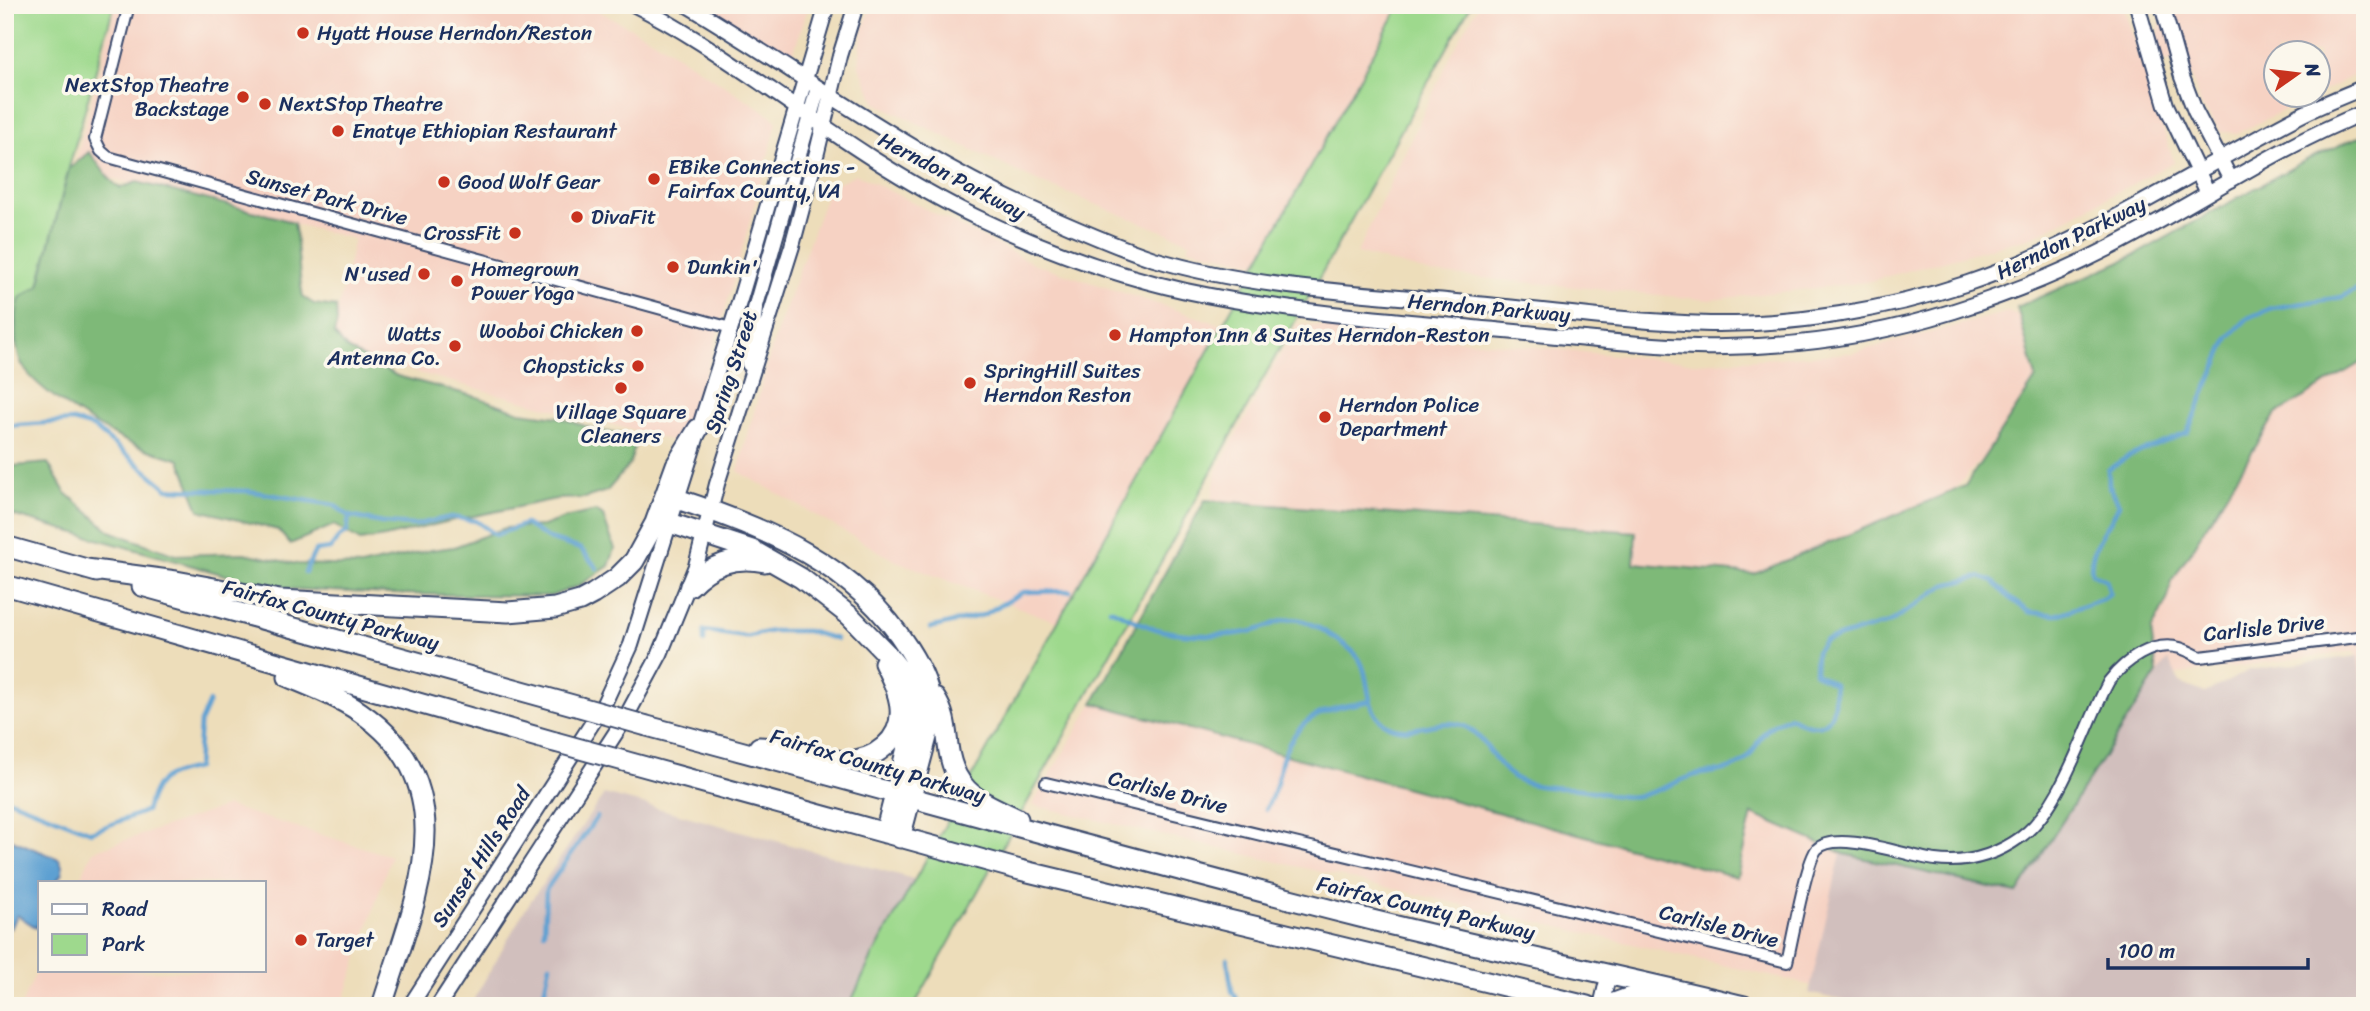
<svg xmlns="http://www.w3.org/2000/svg" width="2370" height="1011" viewBox="0 0 2370 1011" font-family="Sriracha,sans-serif">
	<style>
		.built { fill: #f6d2c3 }
		.industrial { fill: #d1bfbd }
		.green { fill: #9ed98d; stroke: #5c8476; stroke-width: 2 }
		.forest { fill: #7eb978; stroke: #4c746b; stroke-width: 2 }
		.water { fill: #5da0d2; stroke: #3c6898; stroke-width: 2 }
		.lines { fill: none; stroke-linecap: round; stroke-linejoin: round }
		.stream { stroke: #5da0d2; stroke-width: 4.5 }
		.street-casing { stroke: #3a496c; stroke-width: 14 }
		.secondary-casing { stroke: #3a496c; stroke-width: 18 }
		.highway-casing { stroke: #3a496c; stroke-width: 23 }
		.street { stroke: #fff; stroke-width: 10 }
		.secondary { stroke: #fff; stroke-width: 14 }
		.highway { stroke: #fff; stroke-width: 19 }
		.highway-bridge-casing { stroke: #3a496c; stroke-width: 23; stroke-linecap: butt }
		.highway-bridge { stroke: #fff; stroke-width: 19 }
		.poi-dot { fill: #c8321e; stroke: #fbf7ec; stroke-width: 2.5 }
		.labels { text-anchor: middle; dominant-baseline: central; stroke-width: 7; stroke-linejoin: round; paint-order: stroke }
		.poi-label { font-size: 21px; fill: #1b2f5e; stroke: #fbf7ec; text-anchor: start }
		.street-label { font-size: 21px; fill: #1b2f5e; stroke: #fbf7ec }
	</style>
	<rect width="100%" height="100%" fill="#fbf7ec"/>
	<filter id="ink" filterUnits="userSpaceOnUse"><feTurbulence type="fractalNoise" baseFrequency=".0143" numOctaves="2"/><feDisplacementMap in="SourceGraphic" scale="14" xChannelSelector="R" yChannelSelector="G"/><feConvolveMatrix kernelMatrix="1 2 1 2 8 2 1 2 1" color-interpolation-filters="sRGB"/></filter>
	<filter id="wash" filterUnits="userSpaceOnUse"><feTurbulence type="fractalNoise" baseFrequency=".00686" numOctaves="4" result="noise"/><feDisplacementMap in="SourceGraphic" scale="28" xChannelSelector="R" yChannelSelector="G"/><feGaussianBlur stdDeviation="1.57" result="paint"/><feColorMatrix in="noise" values="0 0 0 0 0 0 0 0 0 0 0 0 0 0 0 0 0 1.4 0 .05"/><feComposite in="paint" operator="in"/></filter>
	<g filter="url(#wash)">
		<rect width="100%" height="100%" fill="#edddba"/>
		<path class="built" d="M 116,5 L 587,5 L 652,39 L 769,114 L 777,122 L 772,142 L 729,297 L 689,428 L 677,442 L 329,349 L 354,239 L 74,169 Z
			M 700,5 L 809,5 L 790,63 Z
			M 871,5 L 1402,5 L 1259,264 L 1189,248 L 1190,242 L 1032,179 L 876,103 L 859,66 L 862,34 Z
			M 1479,5 L 2123,5 L 2174,162 L 2035,236 L 1867,282 L 1710,300 L 1431,273 L 1357,253 L 1452,53 Z
			M 2164,5 L 2365,5 L 2365,73 L 2355,75 L 2318,94 L 2318,52 L 2276,52 L 2276,94 L 2316,95 L 2237,133 L 2221,132 L 2201,105 L 2186,62 L 2153,61 Z
			M 856,174 L 1035,264 L 1225,326 L 1060,623 L 896,561 L 738,471 L 773,343 L 829,187 Z
			M 2008,312 L 2082,343 L 1929,519 L 1744,583 L 1207,533 L 1216,472 L 1297,324 L 1696,363 L 1852,353 Z
			M 2365,361 L 2365,724 L 2355,651 L 2156,677 L 2151,631 L 2168,598 L 2172,581 L 2277,413 Z
			M 1093,703 L 1736,876 L 1752,813 L 1844,854 L 1813,986 L 1032,805 Z
			M 227,806 L 391,856 L 342,1006 L 21,1006 L 40,964 L 40,971 L 264,971 L 264,883 L 78,883 L 93,851 Z"/>
		<path class="industrial" d="M 2358,656 L 2365,713 L 2365,1006 L 1866,1006 L 1809,993 L 1841,853 L 2008,891 L 2168,659 L 2180,683 L 2205,693 L 2250,670 Z
			M 604,794 L 650,806 L 917,880 L 847,1006 L 470,1006 L 524,911 Z"/>
		<path class="green" d="M 5,5 L 114,5 L 70,164 L 39,286 L 14,317 L 16,343 L 5,343 Z
			M 1400,5 L 1471,5 L 914,1006 L 849,1006 L 872,957 Z"/>
		<path class="forest" d="M 2365,134 L 2365,360 L 2276,414 L 2172,581 L 2168,598 L 2151,631 L 2157,673 L 2017,893 L 1844,854 L 1752,814 L 1737,877 L 1093,703 L 1205,500 L 1636,532 L 1634,563 L 1754,574 L 1965,486 L 2036,378 L 2017,307 L 2135,255 L 2306,160 Z
			M 89,152 C 100,164 106,179 120,188 L 137,182 L 276,217 L 294,223 C 299,248 298,273 303,297 L 314,304 L 336,307 L 337,322 L 334,334 L 347,349 L 397,376 L 477,397 L 520,412 L 558,417 L 600,431 L 629,435 L 635,444 L 630,464 L 607,491 L 585,498 L 556,499 L 450,521 L 385,537 L 360,541 L 334,525 L 290,544 L 278,530 L 199,510 L 180,460 C 162,454 141,449 124,440 C 96,426 45,395 26,371 C 12,352 14,319 20,298 L 39,286 L 69,169 Z
			M 48,463 L 65,492 L 110,531 L 175,555 L 244,553 L 297,564 L 361,566 L 431,550 L 454,547 L 505,528 L 543,526 L 564,518 L 596,511 L 603,516 L 615,549 L 609,566 L 578,586 L 551,596 L 389,594 L 271,588 L 5,513 L 5,464 L 14,466 Z"/>
		<path class="water" d="M 5,837 L 59,859 C 65,870 63,874 54,883 L 40,883 L 40,914 L 37,928 L 17,915 L 11,929 L 5,926 Z"/>
		<g class="lines">
			<path class="stream" d="M 5,426 L 73,421 L 93,427 L 168,489 L 249,491 L 334,505 L 349,516 L 382,523 L 415,525 L 451,517 L 476,521 L 496,535 L 525,524 L 549,539 L 581,549 L 597,568
				M 305,572 L 315,551 L 330,549 L 339,537 L 347,532 L 349,516
				M 1110,609 C 1127,616 1146,628 1164,631 C 1189,636 1228,637 1253,631 C 1271,627 1285,615 1304,621 C 1318,626 1348,645 1357,656 C 1372,675 1363,708 1384,723 C 1408,741 1441,714 1466,727 C 1487,738 1493,764 1513,777 C 1532,789 1558,787 1580,789 C 1598,791 1619,799 1637,796 C 1656,793 1674,782 1692,776 C 1709,771 1728,773 1743,762 C 1754,755 1756,742 1764,733 C 1771,724 1781,720 1791,717 C 1826,738 1837,719 1834,684 L 1815,673 L 1816,652 L 1824,641 L 1889,623 L 1945,585 L 1980,577 L 1994,582 L 2008,597 L 2029,612 L 2056,615 L 2105,598 L 2110,593 L 2106,580 L 2092,573 C 2087,548 2111,526 2119,504 L 2109,485 L 2108,470 L 2127,457 L 2187,433 L 2229,337 L 2248,318 L 2272,308 L 2342,297 L 2365,285
				M 930,628 L 983,615 L 1023,592 L 1070,591
				M 704,642 L 704,631 L 745,637 L 772,631 L 807,631 L 836,639
				M 5,798 L 91,832 L 146,811 C 158,776 162,776 197,768 L 200,722 L 209,702
				M 1266,809 C 1271,799 1276,789 1278,778 C 1280,771 1280,764 1283,757 C 1300,712 1328,709 1370,701
				M 544,932 L 546,890 L 597,817
				M 1227,958 L 1232,991 L 1241,1006
				M 541,1006 L 550,965"/>
		</g>
	</g>
	<g filter="url(#ink)">
		<g class="lines">
			<defs>
				<path id="street" d="M 129,5 L 95,139 L 101,151 L 108,157 L 731,328
					M 1046,783 L 1787,962 C 1792,942 1806,861 1817,849 C 1837,829 1909,857 1935,860 C 1966,864 1996,855 2021,837 C 2063,806 2084,727 2109,681 C 2125,661 2152,640 2180,648 C 2187,650 2194,654 2200,657 L 2365,636"/>
				<path id="secondary" d="M 635,5 C 683,29 726,59 770,89 C 836,135 903,182 976,217 C 1043,249 1114,275 1186,291 C 1284,312 1384,319 1483,329 C 1554,335 1625,345 1696,347 C 1782,349 1872,337 1954,311 C 2005,295 2054,276 2101,252 C 2190,208 2272,149 2365,112
					M 687,5 C 806,76 917,160 1045,215 C 1081,231 1117,247 1154,259 C 1254,289 1364,293 1467,303 C 1548,311 1629,322 1710,324 C 1796,325 1887,310 1968,283 C 2086,243 2189,173 2299,116 C 2320,105 2343,96 2365,87
					M 2137,5 L 2166,105 L 2208,193
					M 2162,5 L 2182,77 L 2195,111 L 2231,180
					M 749,364 L 755,309 L 818,88
					M 410,1006 L 602,708 L 631,645 L 741,296 L 827,5
					M 438,1006 L 626,717 L 660,654 L 696,566 L 717,484 L 792,246 L 817,152 L 840,56 L 856,5
					M 1601,1006 L 1609,973"/>
				<path id="highway" d="M 677,499 C 766,528 855,564 908,648 C 922,670 932,690 932,718 L 900,838
					M 670,523 L 752,550 L 801,578 L 850,616 L 887,654 L 906,678 L 914,705 L 913,725 L 885,833
					M 5,546 L 97,572
					M 86,569 L 176,581 L 280,600 L 508,612 L 555,608 L 580,601 L 593,594 L 617,578 L 634,561 L 655,523 L 676,465 L 698,429
					M 5,585 L 555,742
					M 142,586 L 580,707
					M 690,586 C 711,564 734,556 765,562
					M 288,677 C 312,687 338,697 360,712 C 471,788 413,904 382,1006
					M 935,698 C 945,713 946,728 948,745 C 954,793 979,800 1018,819
					M 647,726 C 883,789 1118,856 1356,916 C 1485,949 1615,974 1744,1006
					M 759,747 C 770,748 781,748 792,750 C 809,754 827,760 845,761 C 874,761 903,740 900,708 C 899,693 891,677 884,663
					M 624,761 L 1020,870 L 1587,1006
					M 1606,1006 L 1628,998 L 1664,1006"/>
			</defs>
			<use href="#street" class="street-casing"/>
			<use href="#secondary" class="secondary-casing"/>
			<use href="#highway" class="highway-casing"/>
			<use href="#street" class="street"/>
			<use href="#secondary" class="secondary"/>
			<use href="#highway" class="highway"/>
			<defs>
				<path id="highway-bridge" d="M 580,707 L 647,726
					M 555,742 L 624,761"/>
			</defs>
			<use href="#highway-bridge" class="highway-bridge-casing"/>
			<use href="#highway-bridge" class="highway-bridge"/>
		</g>
	</g>
	<g class="poi-dot">
		<circle cx="303" cy="33" r="7"/>
		<circle cx="243" cy="97" r="7"/>
		<circle cx="265" cy="104" r="7"/>
		<circle cx="338" cy="131" r="7"/>
		<circle cx="654" cy="179" r="7"/>
		<circle cx="444" cy="182" r="7"/>
		<circle cx="577" cy="217" r="7"/>
		<circle cx="515" cy="233" r="7"/>
		<circle cx="673" cy="267" r="7"/>
		<circle cx="424" cy="274" r="7"/>
		<circle cx="457" cy="281" r="7"/>
		<circle cx="637" cy="331" r="7"/>
		<circle cx="1115" cy="335" r="7"/>
		<circle cx="455" cy="346" r="7"/>
		<circle cx="638" cy="366" r="7"/>
		<circle cx="970" cy="383" r="7"/>
		<circle cx="621" cy="388" r="7"/>
		<circle cx="1325" cy="417" r="7"/>
		<circle cx="301" cy="940" r="7"/>
	</g>
	<g class="labels">
		<g class="poi-label">
			<text x="317" y="33">Hyatt House Herndon/Reston</text>
			<text x="229" y="85" text-anchor="end">NextStop Theatre<tspan x="229" dy="24">Backstage</tspan></text>
			<text x="279" y="104">NextStop Theatre</text>
			<text x="352" y="131">Enatye Ethiopian Restaurant</text>
			<text x="668" y="167">EBike Connections -<tspan x="668" dy="24">Fairfax County, VA</tspan></text>
			<text x="458" y="182">Good Wolf Gear</text>
			<text x="591" y="217">DivaFit</text>
			<text x="501" y="233" text-anchor="end">CrossFit</text>
			<text x="687" y="267">Dunkin'</text>
			<text x="471" y="269">Homegrown<tspan x="471" dy="24">Power Yoga</tspan></text>
			<text x="410" y="274" text-anchor="end">N'used</text>
			<text x="623" y="331" text-anchor="end">Wooboi Chicken</text>
			<text x="441" y="334" text-anchor="end">Watts<tspan x="441" dy="24">Antenna Co.</tspan></text>
			<text x="1129" y="335">Hampton Inn &amp; Suites Herndon-Reston</text>
			<text x="624" y="366" text-anchor="end">Chopsticks</text>
			<text x="984" y="371">SpringHill Suites<tspan x="984" dy="24">Herndon Reston</tspan></text>
			<text x="1339" y="405">Herndon Police<tspan x="1339" dy="24">Department</tspan></text>
			<text x="621" y="412" text-anchor="middle">Village Square<tspan x="621" dy="24">Cleaners</tspan></text>
			<text x="315" y="940">Target</text>
		</g>
		<g class="street-label">
			<text transform="translate(952 176) rotate(28)">Herndon Parkway</text>
			<text transform="translate(327 197) rotate(15)">Sunset Park Drive</text>
			<text transform="translate(2071 238) rotate(-26)">Herndon Parkway</text>
			<text transform="translate(1489 308) rotate(5)">Herndon Parkway</text>
			<text transform="translate(731 372) rotate(-72)">Spring Street</text>
			<text transform="translate(331 615) rotate(15)">Fairfax County Parkway</text>
			<text transform="translate(2264 628) rotate(-6)">Carlisle Drive</text>
			<text transform="translate(878 766) rotate(16)">Fairfax County Parkway</text>
			<text transform="translate(1168 792) rotate(14)">Carlisle Drive</text>
			<text transform="translate(481 857) rotate(-57)">Sunset Hills Road</text>
			<text transform="translate(1426 908) rotate(13)">Fairfax County Parkway</text>
			<text transform="translate(1719 926) rotate(14)">Carlisle Drive</text>
		</g>
	</g>
	<rect width="2370" height="1011" fill="none" stroke="#fbf7ec" stroke-width="28"/>
	<rect x="38" y="881" width="228" height="91" fill="#fbf7ec" stroke="#a1a7b3" stroke-width="2"/>
	<rect x="52" y="904" width="35" height="10" fill="#ffffff" stroke="#a1a7b3" stroke-width="2"/>
	<text x="102" y="916" font-size="21" fill="#1b2f5e">Road</text>
	<rect x="52" y="934" width="35" height="21" fill="#9ed98d" stroke="#a1a7b3" stroke-width="2"/>
	<text x="102" y="951" font-size="21" fill="#1b2f5e">Park</text>
	<g transform="translate(2297 74) rotate(76)"><circle r="33" fill="#fbf7ec" stroke="#a1a7b3" stroke-width="2"/>
	<path d="M0-5L12 26L0 18L-12 26Z" fill="#c8321e"/>
	<text y="-10" font-size="19" font-weight="bold" text-anchor="middle" fill="#1b2f5e">N</text>
	</g>
	<path d="M2108 958v10h200v-10" fill="none" stroke="#1b2f5e" stroke-width="3.5"/>
	<text x="2118" y="958" font-size="21" fill="#1b2f5e" stroke="#fbf7ec" stroke-width="5" paint-order="stroke">100 m</text>
</svg>
